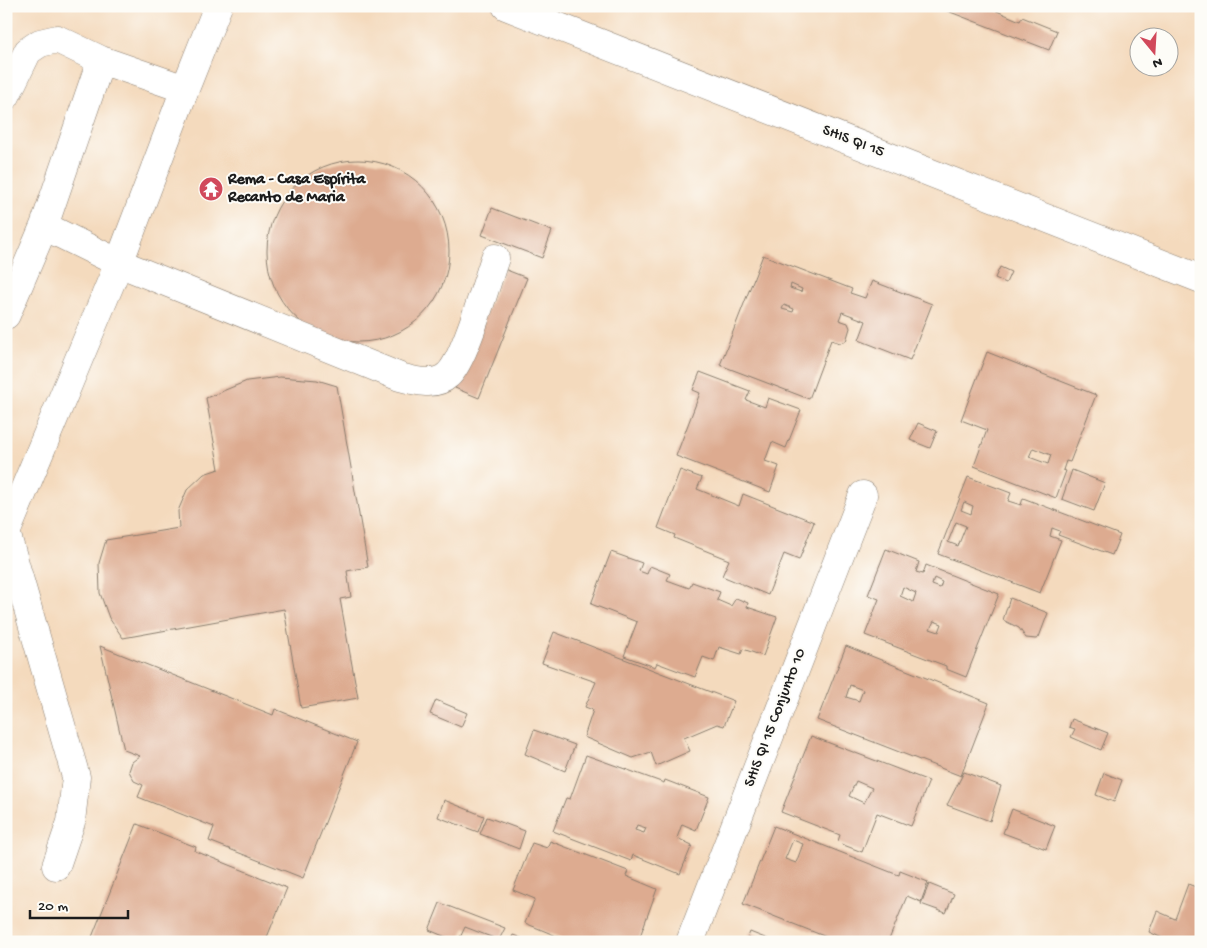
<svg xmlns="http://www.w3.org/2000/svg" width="1207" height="948" viewBox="0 0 1207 948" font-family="'Gochi Hand',sans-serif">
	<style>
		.building { fill: #ddab90; fill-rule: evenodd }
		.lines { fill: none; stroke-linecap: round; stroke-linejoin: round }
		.minor-casing { stroke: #887b6c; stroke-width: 29 }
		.minor { stroke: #fff; stroke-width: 28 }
		.labels { text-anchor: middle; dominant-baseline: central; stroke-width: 4; stroke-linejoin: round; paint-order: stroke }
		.street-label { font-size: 16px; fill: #1c1c1c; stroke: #fdfcf7 }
		.poi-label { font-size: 16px; font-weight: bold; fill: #1c1c1c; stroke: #fdfcf7; text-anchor: start }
	</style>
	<rect width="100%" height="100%" fill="#fdfcf7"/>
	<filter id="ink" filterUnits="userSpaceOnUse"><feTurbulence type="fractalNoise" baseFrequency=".02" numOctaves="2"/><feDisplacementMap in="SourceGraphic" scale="10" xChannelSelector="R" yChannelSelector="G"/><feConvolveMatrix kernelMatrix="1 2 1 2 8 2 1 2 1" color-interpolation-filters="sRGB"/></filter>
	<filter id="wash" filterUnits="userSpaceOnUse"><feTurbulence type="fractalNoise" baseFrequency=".0096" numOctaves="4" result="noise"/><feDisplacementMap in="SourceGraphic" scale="20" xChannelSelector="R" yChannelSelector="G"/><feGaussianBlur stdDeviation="1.12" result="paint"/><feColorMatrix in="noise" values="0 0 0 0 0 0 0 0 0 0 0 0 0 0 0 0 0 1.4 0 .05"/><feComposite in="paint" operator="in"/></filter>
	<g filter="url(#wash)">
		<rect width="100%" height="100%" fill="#f4dabd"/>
		<g id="blocks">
			<path class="building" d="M 947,6 L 985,6 L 1020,21 L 1022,17 L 1057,31 L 1049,50 L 945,10 Z
				M267 251a91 91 0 1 1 182 0a91 91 0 1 1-182 0Z
				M 492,208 L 552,231 L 542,258 L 482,235 Z
				M 763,255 L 852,289 L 850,293 L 865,298 L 872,281 L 932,304 L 910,360 L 859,340 L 866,321 L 842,312 L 839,320 L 848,323 L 850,328 L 846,341 L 840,343 L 831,340 L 809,399 L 720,365 ZM 791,284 L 802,289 L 801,292 L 790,288 ZM 784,305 L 794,309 L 793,312 L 782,309 Z
				M 1000,267 L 1011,272 L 1006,283 L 995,278 Z
				M 504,269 L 527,278 L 479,398 L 455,388 Z
				M 987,352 L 1096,395 L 1070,462 L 1066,461 L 1063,470 L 1066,471 L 1056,498 L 974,466 L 987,430 L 961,420 ZM 1033,448 L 1051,455 L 1048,464 L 1029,457 Z
				M 700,372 L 750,391 L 746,400 L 765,407 L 768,398 L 801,410 L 786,448 L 772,442 L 765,461 L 779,466 L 770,492 L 676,456 L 700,393 L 693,390 Z
				M 280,377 L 317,380 L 337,386 L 368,567 L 347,571 L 351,597 L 340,599 L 358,698 L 301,708 L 284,609 L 123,638 L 109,618 L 100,593 L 99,563 L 106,540 L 179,528 L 178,511 L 187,490 L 204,474 L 219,469 L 206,398 L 247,381 Z
				M 918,423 L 937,431 L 930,448 L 910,440 Z
				M 680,470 L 702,478 L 697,489 L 739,506 L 743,494 L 814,522 L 799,560 L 784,554 L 768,595 L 722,576 L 729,560 L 674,538 L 675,535 L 658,528 Z
				M 1072,470 L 1105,483 L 1094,511 L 1062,499 Z
				M 968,477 L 1011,493 L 1008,501 L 1021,505 L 1023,498 L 1120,535 L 1112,555 L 1058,535 L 1060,531 L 1052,528 L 1050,536 L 1061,540 L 1040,593 L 938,554 ZM 964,502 L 973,506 L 971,514 L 961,510 ZM 956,522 L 966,526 L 958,546 L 948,542 Z
				M 886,549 L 919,562 L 916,572 L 923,574 L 926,565 L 999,594 L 966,677 L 946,669 L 946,666 L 865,635 L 879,599 L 868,595 ZM 934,578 L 942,582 L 940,588 L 932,585 ZM 903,587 L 916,593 L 913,602 L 900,596 ZM 934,621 L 942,624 L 939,632 L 930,629 Z
				M 611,552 L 642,563 L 639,571 L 647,574 L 650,566 L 670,574 L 667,580 L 689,588 L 692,582 L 720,592 L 717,600 L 731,606 L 736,598 L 748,603 L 747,607 L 777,617 L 763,656 L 743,649 L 741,654 L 719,647 L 714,661 L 703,657 L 695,677 L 657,663 L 655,667 L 624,656 L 637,622 L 591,604 Z
				M 1010,598 L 1048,613 L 1039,637 L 1036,639 L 1026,638 L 1019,628 L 1003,620 Z
				M 554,632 L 734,701 L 724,726 L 717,724 L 684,738 L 690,751 L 656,766 L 651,752 L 633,758 L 584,737 L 593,710 L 585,707 L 596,682 L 542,663 Z
				M 100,646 L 273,715 L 275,709 L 357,742 L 303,878 L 209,841 L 214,827 L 138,797 L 143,785 L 134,781 L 129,771 L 132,762 L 140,756 L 124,750 Z
				M 846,646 L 989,703 L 961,776 L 817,720 ZM 850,685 L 863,690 L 859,701 L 846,697 Z
				M 436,700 L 467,713 L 461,727 L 430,714 Z
				M 1072,719 L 1108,733 L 1101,750 L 1071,737 L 1075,729 L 1069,727 Z
				M 534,730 L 575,745 L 565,771 L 525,754 Z
				M 811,736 L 929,781 L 911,826 L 877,813 L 862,852 L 841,844 L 838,841 L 840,835 L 781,812 ZM 856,781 L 872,788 L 864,803 L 849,796 Z
				M 586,755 L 664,783 L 665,780 L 709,797 L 696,830 L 682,824 L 677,838 L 692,845 L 680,874 L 633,855 L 631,861 L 553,831 L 566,798 L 570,799 ZM 637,825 L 646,828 L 644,833 L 635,830 Z
				M 964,772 L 1001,786 L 990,821 L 947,805 Z
				M 1104,773 L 1122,780 L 1114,802 L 1096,795 Z
				M 444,800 L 484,816 L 478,832 L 438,817 Z
				M 1012,809 L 1055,826 L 1046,849 L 1003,833 Z
				M 487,817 L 525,831 L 519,849 L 480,834 Z
				M 137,824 L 196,847 L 195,851 L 287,888 L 265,942 L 90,942 Z
				M 774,826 L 893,873 L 899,875 L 900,871 L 928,882 L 921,902 L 907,896 L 888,942 L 839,942 L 743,904 ZM 793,840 L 803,844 L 796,863 L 785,859 Z
				M 550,841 L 628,871 L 626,876 L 657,889 L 638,942 L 571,942 L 525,923 L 535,899 L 513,890 L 532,843 L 547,848 Z
				M 929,884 L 954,894 L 946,913 L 921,904 Z
				M 1188,884 L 1201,889 L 1201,942 L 1171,942 L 1149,932 L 1157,911 L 1175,919 Z
				M 440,903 L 505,928 L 499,940 L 465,927 L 458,942 L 429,930 Z
				M 750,932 L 775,942 L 746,942 Z
				M 513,935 L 531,942 L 510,942 Z"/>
		</g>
	</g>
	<g filter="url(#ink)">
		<use href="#blocks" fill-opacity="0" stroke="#887b6c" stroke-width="1"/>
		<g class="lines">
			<defs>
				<path id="minor" d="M 506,6 L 1201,279
					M 6,96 L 28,51 L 40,43 L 57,39 L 101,60 L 185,89
					M 44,226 L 119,263 L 400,377 C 415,381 435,387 448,375 C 465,360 486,283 495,258
					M 6,315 L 44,226 L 101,60
					M 6,532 L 76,777 L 71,822 L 56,866
					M 6,533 L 119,263 L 185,89 L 218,6
					M 690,942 L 863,495"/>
			</defs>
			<use href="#minor" class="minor-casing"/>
			<use href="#minor" class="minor"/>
		</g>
	</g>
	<defs>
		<symbol id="temple-disc" viewBox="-11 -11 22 22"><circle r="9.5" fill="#d1495b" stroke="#fdfcf7"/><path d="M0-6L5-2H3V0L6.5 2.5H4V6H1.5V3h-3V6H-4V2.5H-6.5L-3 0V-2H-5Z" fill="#fff"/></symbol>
	</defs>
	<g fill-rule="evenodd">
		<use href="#temple-disc" x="197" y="175" width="28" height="28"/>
	</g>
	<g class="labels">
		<g class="street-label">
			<text transform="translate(853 142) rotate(21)">SHIS QI 15</text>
			<text transform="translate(776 718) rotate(-69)">SHIS QI 15 Conjunto 10</text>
		</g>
		<g class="poi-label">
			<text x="228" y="180">Rema - Casa Espírita<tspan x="228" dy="18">Recanto de Maria</tspan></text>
		</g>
	</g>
	<rect width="1207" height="948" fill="none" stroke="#fdfcf7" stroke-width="25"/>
	<g transform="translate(1154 52) rotate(162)"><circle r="24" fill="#fdfcf7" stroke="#a3a29f"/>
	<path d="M0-4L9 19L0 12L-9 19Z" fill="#d1495b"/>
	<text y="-8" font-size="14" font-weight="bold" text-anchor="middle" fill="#1c1c1c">N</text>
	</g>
	<path d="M30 910v8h98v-8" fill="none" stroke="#1c1c1c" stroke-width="2.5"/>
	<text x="38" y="910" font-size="15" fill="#1c1c1c" stroke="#fdfcf7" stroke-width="4" paint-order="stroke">20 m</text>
</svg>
